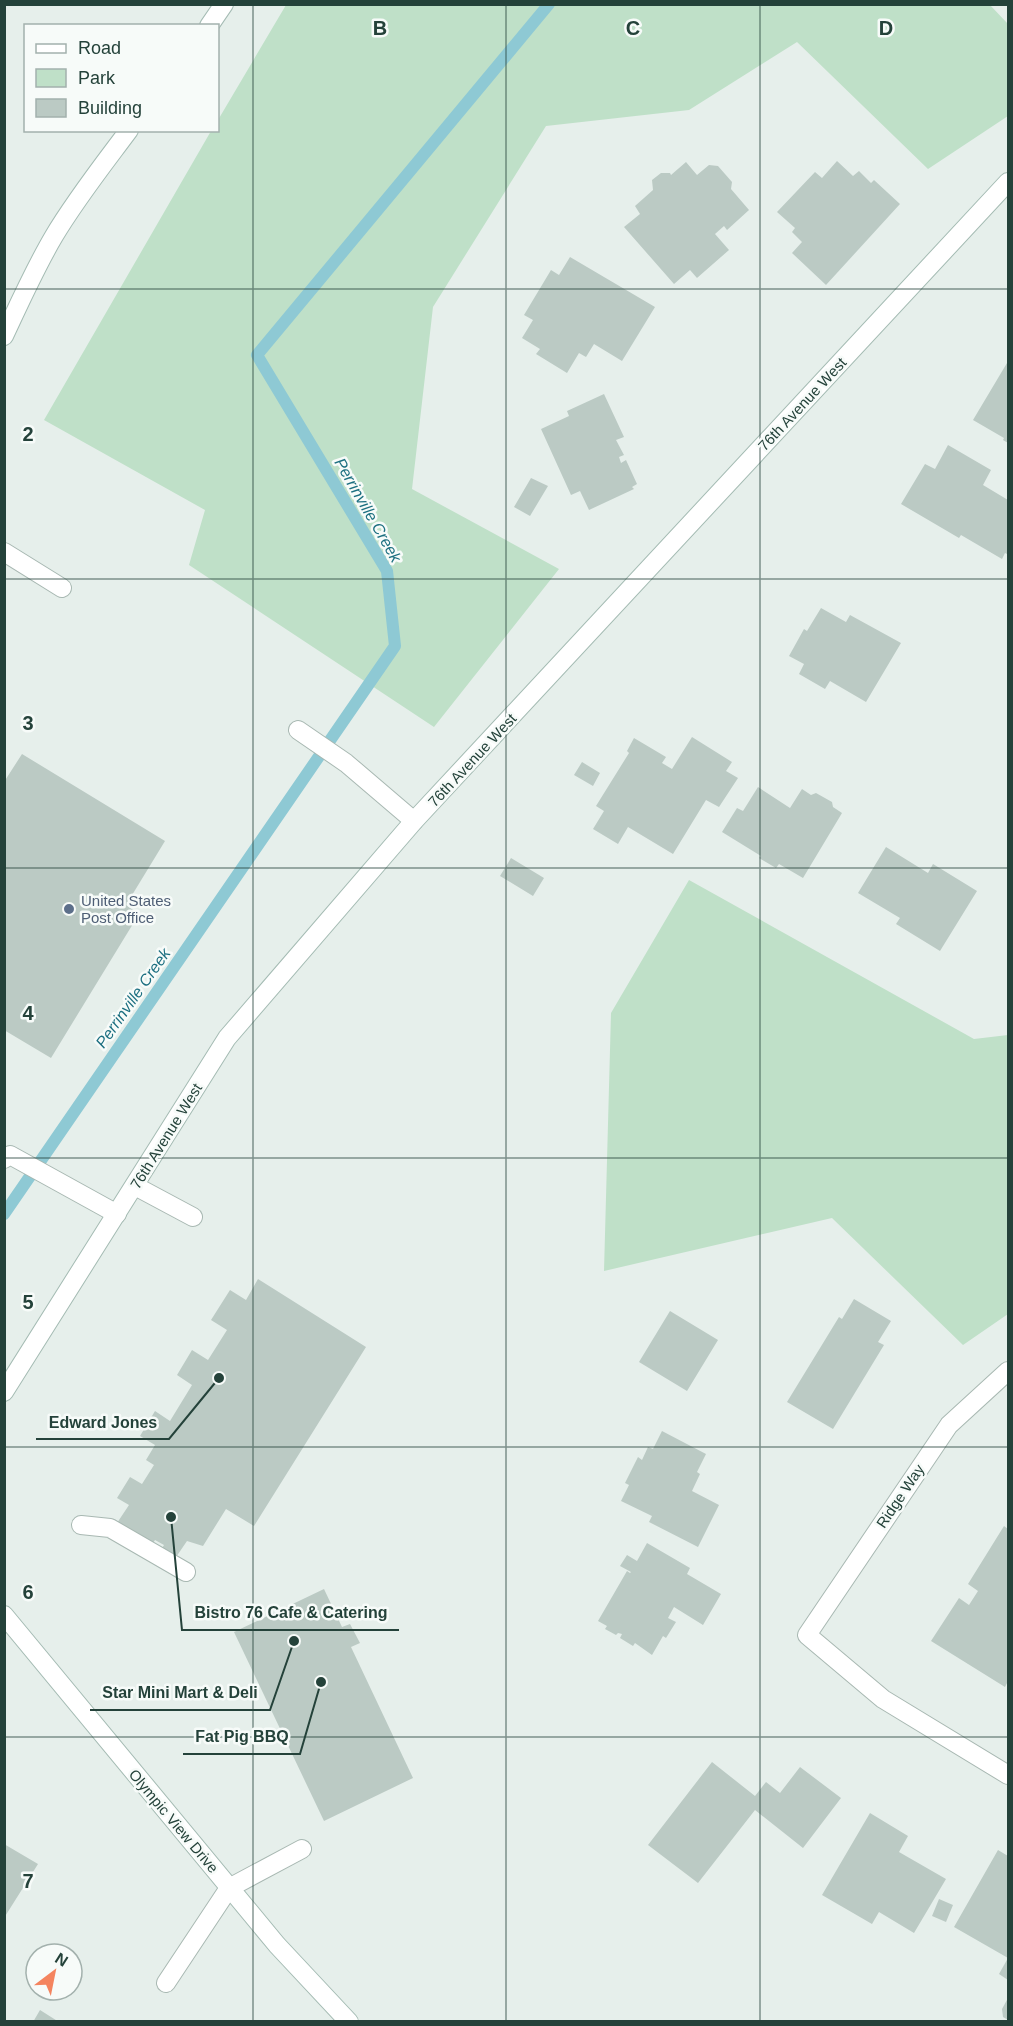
<svg xmlns="http://www.w3.org/2000/svg" width="1013" height="2026" viewBox="0 0 1013 2026" font-family="Helvetica,sans-serif">
	<style>
		.green { fill: #bfe0c8 }
		.lines { fill: none; stroke-linecap: round; stroke-linejoin: round }
		.stream { stroke: #8ec9d4; stroke-width: 12 }
		.building { fill: #bbcac4 }
		.lane-casing { stroke: #a8b8b2; stroke-width: 20 }
		.street-casing { stroke: #a8b8b2; stroke-width: 20 }
		.secondary-casing { stroke: #a4bbb3; stroke-width: 20 }
		.lane { stroke: #fff; stroke-width: 18 }
		.street { stroke: #fff; stroke-width: 18 }
		.secondary { stroke: #fff; stroke-width: 18 }
		.grid { fill: none; stroke: #24423a; stroke-width: 1.5; stroke-opacity: 0.55 }
		.service-dot { fill: #5c6f8a; stroke: #f7fbf9; stroke-width: 2 }
		.labels { text-anchor: middle; dominant-baseline: central; stroke-width: 5; stroke-linejoin: round; paint-order: stroke }
		.street-label { font-size: 15px; fill: #24423a; stroke: #f7fbf9 }
		.service-label { font-size: 15px; fill: #4e5e75; stroke: #f7fbf9; text-anchor: start }
		.water-label { font-size: 16px; font-style: italic; fill: #1c6f80; stroke: #f7fbf9 }
		.grid-label { font-size: 20px; text-anchor: middle; font-weight: bold; fill: #24423a; stroke: #f7fbf9; stroke-width: 5; stroke-linejoin: round; paint-order: stroke }
		.leader { fill: none; stroke: #24423a; stroke-width: 2 }
		.callout-dot { fill: #24423a; stroke: #f7fbf9; stroke-width: 2 }
		.callout-label { font-size: 16px; text-anchor: middle; font-weight: bold; fill: #24423a; stroke: #f7fbf9; stroke-width: 5; stroke-linejoin: round; paint-order: stroke }
	</style>
	<rect width="100%" height="100%" fill="#e6efeb"/>
	<path class="green" d="M 990,5 L 1008,24 L 1008,116 L 928,169 L 797,42 L 689,110 L 546,126 L 433,307 L 412,489 L 559,569 L 434,727 L 189,565 L 205,510 L 44,420 L 211,131 L 218,130 L 218,120 L 286,5 Z
		M 689,880 L 974,1039 L 1008,1035 L 1008,1314 L 963,1345 L 832,1218 L 604,1271 L 611,1013 Z"/>
	<g class="lines">
		<path class="stream" d="M 4,1214 L 395,646 L 387,571 L 257,355 L 549,4"/>
	</g>
	<path class="building" d="M 837,161 L 853,176 L 859,171 L 871,183 L 874,180 L 900,204 L 826,285 L 792,253 L 802,242 L 792,232 L 795,228 L 777,212 L 815,172 L 822,178 Z
		M 686,162 L 697,175 L 709,165 L 718,166 L 732,182 L 731,189 L 749,210 L 727,230 L 724,226 L 715,234 L 729,250 L 697,278 L 690,270 L 674,284 L 624,227 L 640,214 L 635,206 L 653,190 L 652,180 L 661,173 L 670,173 L 671,175 Z
		M 570,257 L 655,307 L 622,361 L 594,344 L 586,357 L 579,353 L 567,373 L 536,354 L 540,349 L 522,338 L 533,320 L 524,315 L 551,270 L 559,275 Z
		M 1007,363 L 1008,364 L 1008,443 L 1003,440 L 1004,438 L 973,420 Z
		M 604,394 L 624,437 L 616,440 L 624,455 L 619,457 L 621,463 L 626,460 L 637,484 L 632,487 L 634,489 L 589,510 L 580,491 L 571,495 L 541,429 L 569,416 L 567,411 Z
		M 948,445 L 991,470 L 983,485 L 1008,500 L 1008,551 L 1007,554 L 1005,553 L 1002,559 L 961,535 L 959,538 L 901,504 L 925,464 L 935,469 Z
		M 531,478 L 548,486 L 530,516 L 514,507 Z
		M 821,608 L 846,622 L 850,615 L 901,643 L 866,702 L 830,681 L 825,689 L 799,674 L 804,664 L 789,656 L 804,629 L 807,631 Z
		M 692,737 L 732,762 L 726,771 L 738,778 L 719,807 L 706,800 L 673,854 L 628,827 L 618,844 L 593,829 L 604,811 L 596,806 L 629,753 L 627,751 L 634,738 L 666,757 L 662,763 L 672,769 Z
		M 22,754 L 165,841 L 126,905 L 139,914 L 51,1058 L 4,1030 L 4,782 Z
		M 582,762 L 600,773 L 593,786 L 574,775 Z
		M 758,787 L 790,808 L 802,789 L 811,795 L 816,793 L 832,802 L 833,807 L 842,813 L 803,878 L 779,864 L 776,868 L 759,858 L 761,856 L 722,832 L 737,808 L 743,811 Z
		M 886,847 L 928,873 L 933,864 L 977,891 L 940,951 L 896,924 L 900,918 L 858,893 Z
		M 511,858 L 544,878 L 533,896 L 500,876 Z
		M 258,1279 L 366,1347 L 254,1526 L 226,1509 L 203,1546 L 187,1541 L 172,1563 L 158,1555 L 164,1545 L 155,1540 L 150,1548 L 115,1526 L 129,1505 L 117,1498 L 130,1477 L 142,1484 L 154,1465 L 146,1460 L 155,1445 L 140,1436 L 155,1411 L 170,1421 L 192,1385 L 177,1375 L 192,1350 L 208,1360 L 227,1330 L 211,1320 L 230,1290 L 246,1300 Z
		M 854,1299 L 891,1321 L 878,1342 L 884,1345 L 833,1429 L 787,1402 L 839,1317 L 842,1319 Z
		M 670,1311 L 718,1340 L 687,1391 L 639,1362 Z
		M 662,1431 L 706,1454 L 697,1472 L 700,1474 L 692,1491 L 719,1505 L 698,1547 L 649,1522 L 652,1516 L 621,1501 L 629,1485 L 625,1483 L 638,1457 L 642,1460 L 648,1447 L 653,1449 Z
		M 1004,1526 L 1008,1529 L 1008,1681 L 1005,1687 L 931,1641 L 959,1598 L 969,1605 L 978,1591 L 968,1584 Z
		M 647,1543 L 690,1568 L 687,1574 L 721,1594 L 703,1625 L 674,1607 L 668,1618 L 676,1622 L 666,1638 L 663,1636 L 652,1655 L 635,1643 L 633,1646 L 620,1638 L 622,1634 L 618,1633 L 616,1635 L 605,1629 L 607,1626 L 598,1621 L 627,1571 L 630,1573 L 631,1572 L 620,1566 L 627,1555 L 637,1561 Z
		M 324,1589 L 342,1627 L 350,1624 L 360,1643 L 351,1647 L 413,1778 L 324,1821 L 234,1632 Z
		M 712,1762 L 755,1796 L 766,1782 L 780,1793 L 800,1767 L 841,1798 L 803,1848 L 755,1810 L 698,1883 L 648,1845 Z
		M 870,1813 L 908,1836 L 899,1852 L 946,1879 L 914,1933 L 879,1912 L 872,1924 L 822,1895 Z
		M 4,1844 L 38,1864 L 4,1918 Z
		M 998,1850 L 1008,1856 L 1008,1980 L 999,1974 L 1008,1958 L 954,1927 Z
		M 939,1899 L 953,1905 L 946,1922 L 932,1916 Z
		M 1008,1998 L 1008,2020 L 1003,2017 L 1002,2009 Z
		M 40,2010 L 59,2022 L 33,2022 Z"/>
	<g class="lines">
		<defs>
			<path id="lane" d="M 4,552 L 62,588
				M 298,730 L 346,763 L 414,821
				M 4,1159 L 10,1155 L 117,1214
				M 135,1186 L 193,1217
				M 81,1525 L 110,1528 L 186,1572
				M 166,1983 L 229,1888 L 302,1849"/>
			<path id="street" d="M 1008,1371 L 949,1425 L 807,1635 L 883,1699 L 1008,1775"/>
			<path id="secondary" d="M 209,26 L 224,4
				M 4,336 C 20,302 35,268 54,236 C 76,199 103,165 129,130
				M 4,1392 L 227,1038 L 414,821 L 1008,182
				M 4,1615 L 277,1945 L 349,2022"/>
		</defs>
		<use href="#lane" class="lane-casing"/>
		<use href="#street" class="street-casing"/>
		<use href="#secondary" class="secondary-casing"/>
		<use href="#lane" class="lane"/>
		<use href="#street" class="street"/>
		<use href="#secondary" class="secondary"/>
	</g>
	<path class="grid" d="M 253,4 L 253,2022M 506,4 L 506,2022M 760,4 L 760,2022M 4,289 L 1008,289M 4,579 L 1008,579M 4,868 L 1008,868M 4,1158 L 1008,1158M 4,1447 L 1008,1447M 4,1737 L 1008,1737"/>
	<circle class="service-dot" cx="69" cy="909" r="6"/>
	<g class="labels">
		<g class="street-label">
			<text transform="translate(802 404) rotate(-47)">76th Avenue West</text>
			<text transform="translate(472 760) rotate(-47)">76th Avenue West</text>
			<text transform="translate(166 1136) rotate(-58)">76th Avenue West</text>
			<text transform="translate(900 1496) rotate(-56)">Ridge Way</text>
			<text transform="translate(174 1821) rotate(50)">Olympic View Drive</text>
		</g>
		<g class="service-label">
			<text x="81" y="900">United States<tspan x="81" dy="17">Post Office</tspan></text>
		</g>
		<g class="water-label">
			<text transform="translate(368 510) rotate(60)">Perrinville Creek</text>
			<text transform="translate(133 998) rotate(-55)">Perrinville Creek</text>
		</g>
	</g>
	<g class="grid-label">
		<text x="380" y="35">B</text>
		<text x="633" y="35">C</text>
		<text x="886" y="35">D</text>
		<text x="28" y="441">2</text>
		<text x="28" y="730">3</text>
		<text x="28" y="1020">4</text>
		<text x="28" y="1309">5</text>
		<text x="28" y="1599">6</text>
		<text x="28" y="1888">7</text>
	</g>
	<path class="leader" d="M219 1378L169 1439H36M171 1517L182 1630H399M294 1641L270 1710H90M321 1682L300 1754H183"/>
	<g class="callout-dot">
		<circle cx="219" cy="1378" r="6"/>
		<circle cx="171" cy="1517" r="6"/>
		<circle cx="294" cy="1641" r="6"/>
		<circle cx="321" cy="1682" r="6"/>
	</g>
	<g class="callout-label">
		<text x="103" y="1428">Edward Jones</text>
		<text x="291" y="1618">Bistro 76 Cafe &amp; Catering</text>
		<text x="180" y="1698">Star Mini Mart &amp; Deli</text>
		<text x="242" y="1742">Fat Pig BBQ</text>
	</g>
	<rect width="1013" height="2026" fill="none" stroke="#24423a" stroke-width="12"/>
	<rect x="24" y="24" width="195" height="108" fill="#f7fbf9" stroke="#a3b1ad" stroke-width="1.5"/>
	<rect x="36" y="44" width="30" height="9" fill="#ffffff" stroke="#a3b1ad" stroke-width="1.5"/>
	<text x="78" y="54" font-size="18" fill="#24423a">Road</text>
	<rect x="36" y="69" width="30" height="18" fill="#bfe0c8" stroke="#a3b1ad" stroke-width="1.5"/>
	<text x="78" y="84" font-size="18" fill="#24423a">Park</text>
	<rect x="36" y="99" width="30" height="18" fill="#bbcac4" stroke="#a3b1ad" stroke-width="1.5"/>
	<text x="78" y="114" font-size="18" fill="#24423a">Building</text>
	<g transform="translate(54 1972) rotate(32)"><circle r="28" fill="#f7fbf9" stroke="#a3b1ad" stroke-width="1.5"/>
	<path d="M0-4.5L10 22L0 15L-10 22Z" fill="#f4845f"/>
	<text y="-9" font-size="16" font-weight="bold" text-anchor="middle" fill="#24423a">N</text>
	</g>
</svg>
